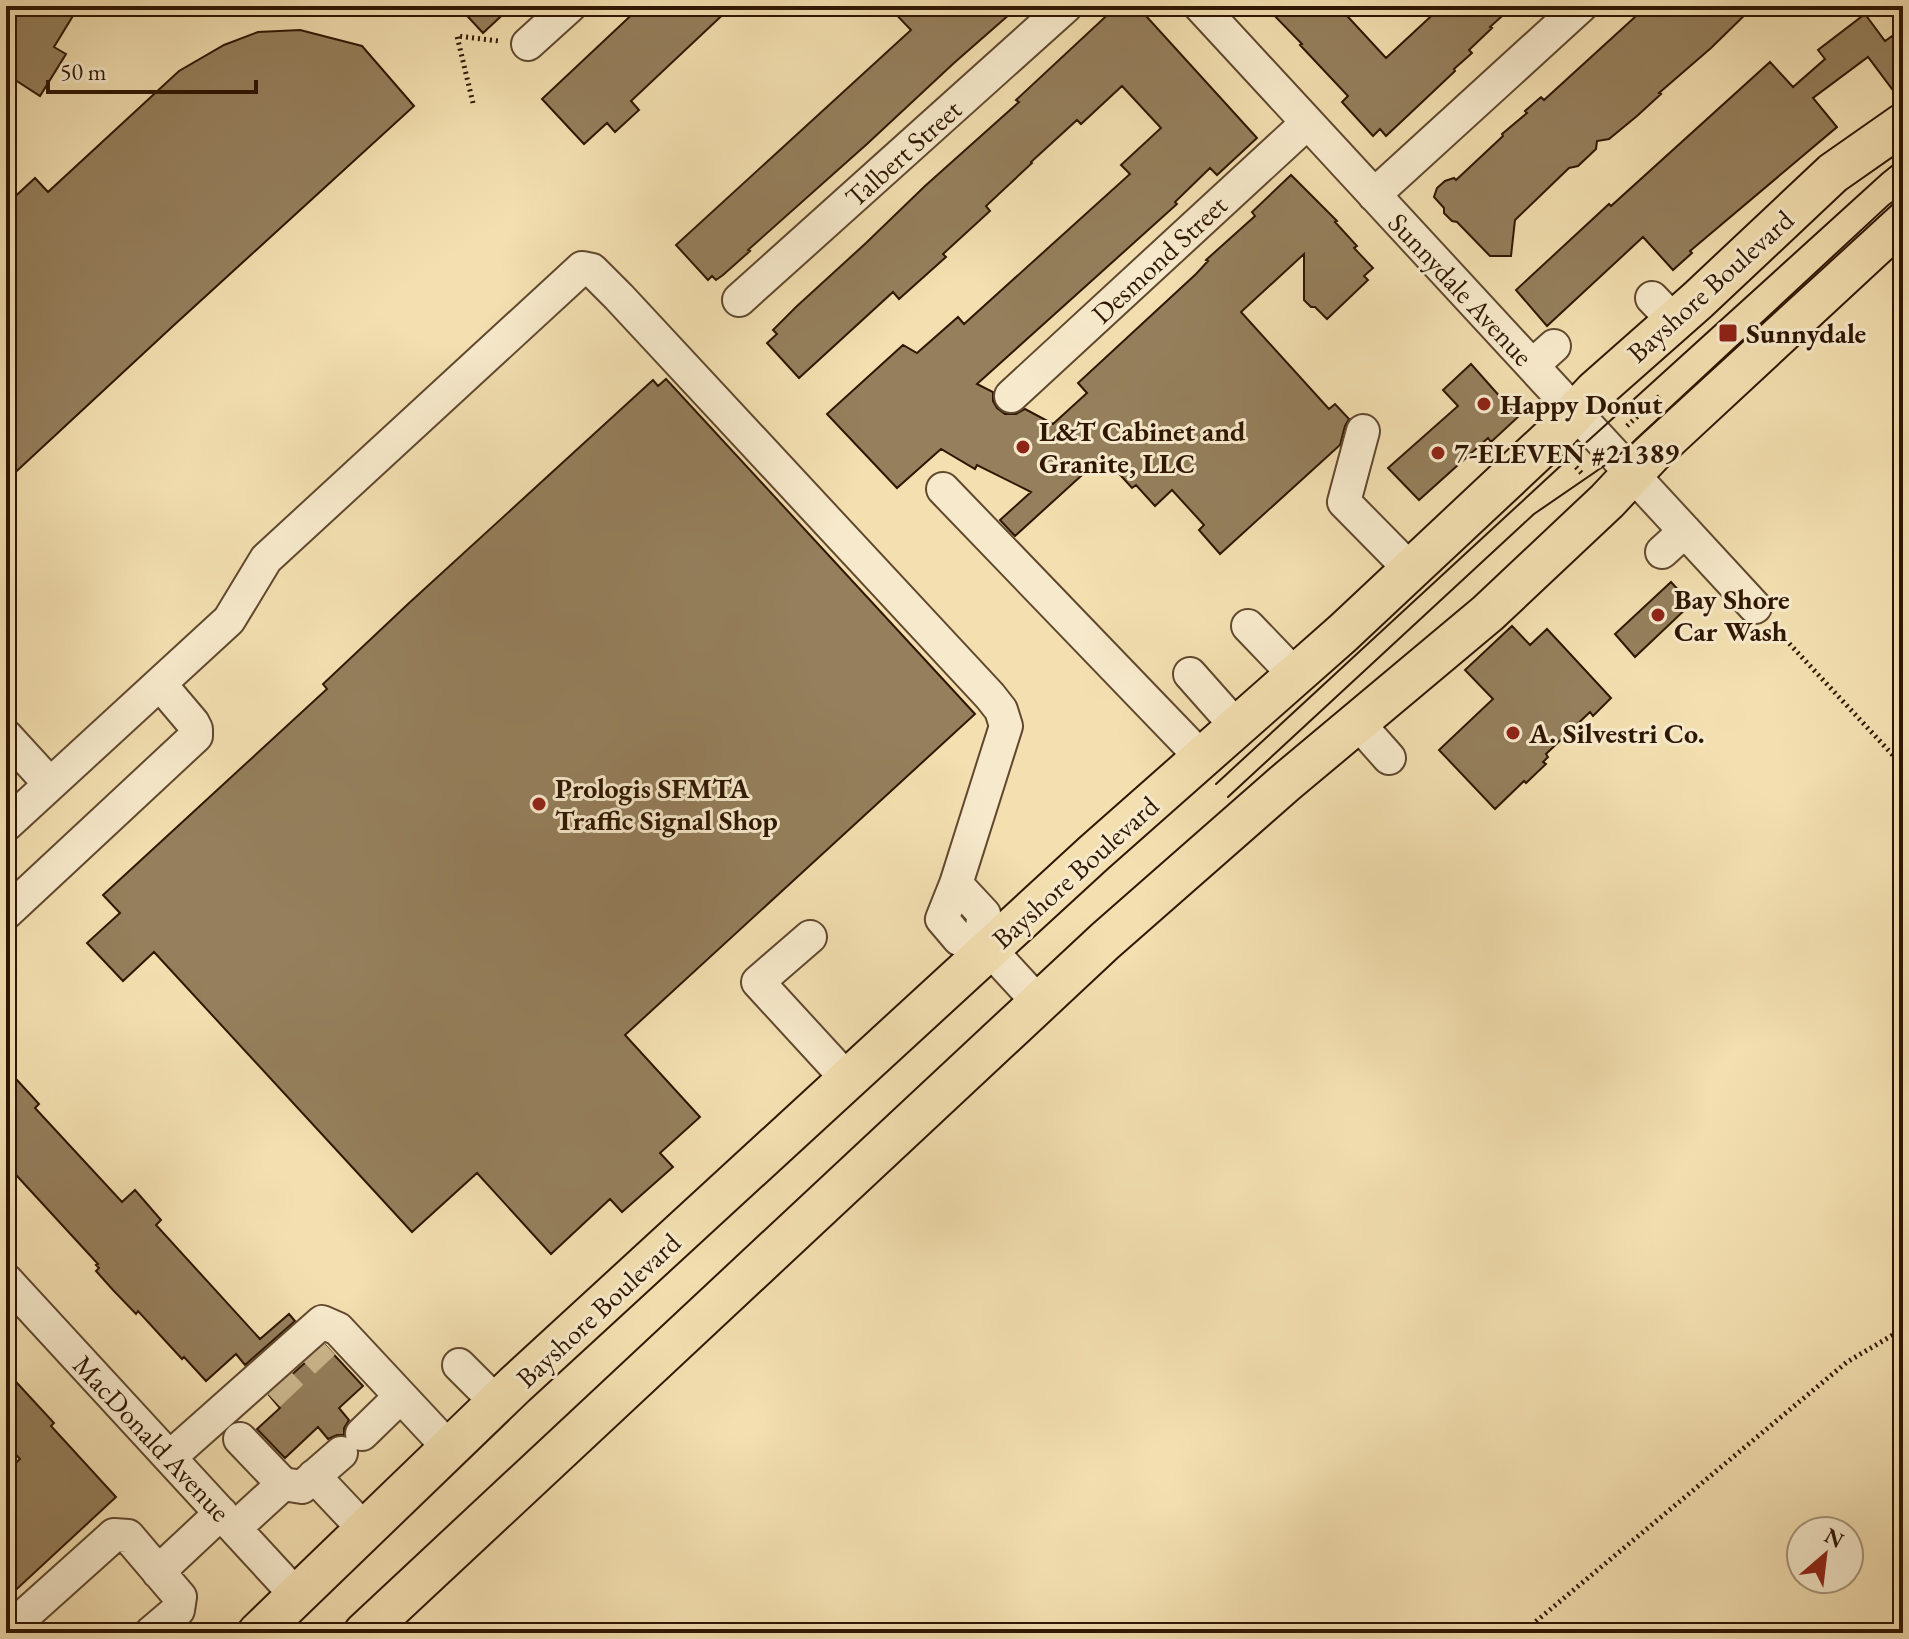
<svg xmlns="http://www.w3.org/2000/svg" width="1909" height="1639" viewBox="0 0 1909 1639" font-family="'EB Garamond',serif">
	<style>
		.building { fill: #957f5c; stroke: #2f1602; stroke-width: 2 }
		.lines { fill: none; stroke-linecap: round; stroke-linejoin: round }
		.minor-tunnel { stroke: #ccb78d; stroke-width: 32; stroke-dasharray: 32 16; stroke-linecap: butt }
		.minor-casing { stroke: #60482e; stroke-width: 36 }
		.major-casing { stroke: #2f1602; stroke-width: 44 }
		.path { stroke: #2f1602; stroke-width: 5; stroke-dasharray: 2 4; stroke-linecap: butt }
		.minor { stroke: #f7eacc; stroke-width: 32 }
		.major { stroke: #f3dfb0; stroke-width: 40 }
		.tram { stroke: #2f1602; stroke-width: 2 }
		.poi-dot { fill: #8f2418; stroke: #f7eacc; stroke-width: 3 }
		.labels { text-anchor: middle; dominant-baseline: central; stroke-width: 6; stroke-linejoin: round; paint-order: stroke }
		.street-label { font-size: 28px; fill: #2f1602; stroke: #f7eacc }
		.poi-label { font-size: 28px; font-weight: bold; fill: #2f1602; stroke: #f7eacc; text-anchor: start }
	</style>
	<rect width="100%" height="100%" fill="#f3dfb0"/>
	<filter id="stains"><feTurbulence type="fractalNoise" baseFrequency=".0025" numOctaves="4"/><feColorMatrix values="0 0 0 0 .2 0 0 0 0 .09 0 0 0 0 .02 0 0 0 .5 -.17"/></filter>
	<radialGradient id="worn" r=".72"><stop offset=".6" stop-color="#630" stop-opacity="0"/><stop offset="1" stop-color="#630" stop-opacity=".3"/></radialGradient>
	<path class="building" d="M 6,6 L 79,6 L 54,47 L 66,54 L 40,96 L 6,74 Z
		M 458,6 L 512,6 L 483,33 Z
		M 641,6 L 732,6 L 631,101 L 639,110 L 615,132 L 607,123 L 584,144 L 542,99 Z
		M 888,6 L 1019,6 L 954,63 L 867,144 L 748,250 L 750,251 L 723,275 L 716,280 L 712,276 L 708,280 L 676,245 L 911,30 Z
		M 1117,6 L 1137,6 L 1257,138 L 1217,175 L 1210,168 L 1175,202 L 1177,204 L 977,384 L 993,392 L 993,401 L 997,408 L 1005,414 L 1016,414 L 1025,409 L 1053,424 L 1087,393 L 1078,383 L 1196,274 L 1208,261 L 1206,260 L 1255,216 L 1252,212 L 1291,175 L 1337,221 L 1335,222 L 1357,246 L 1354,248 L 1373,268 L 1364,276 L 1368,280 L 1327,319 L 1315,307 L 1311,307 L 1304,300 L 1304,254 L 1241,312 L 1329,409 L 1335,404 L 1349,419 L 1345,426 L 1340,445 L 1220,554 L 1199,530 L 1204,525 L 1172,490 L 1155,506 L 1136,485 L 1132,488 L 1103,456 L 1015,536 L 1000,520 L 1031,492 L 977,465 L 975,469 L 941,449 L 897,488 L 827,414 L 903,345 L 917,353 L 958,317 L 964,324 L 1130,174 L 1121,165 L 1161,128 L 1122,86 L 1081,124 L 1077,120 L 1031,162 L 1032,163 L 986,206 L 990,211 L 943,254 L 946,257 L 899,299 L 893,292 L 799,378 L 767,343 L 777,334 L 773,330 L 796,307 L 866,243 L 925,186 L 1019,102 L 1016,100 Z
		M 1265,6 L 1338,6 L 1386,58 L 1442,6 L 1513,6 L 1490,27 L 1492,28 L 1469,50 L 1472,53 L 1454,69 L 1455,71 L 1419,105 L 1386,136 L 1380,129 L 1373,136 L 1342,102 L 1348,96 L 1300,45 L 1302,44 Z
		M 1647,6 L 1754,6 L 1711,48 L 1659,93 L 1661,94 L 1637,116 L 1609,139 L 1597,141 L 1596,149 L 1578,166 L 1569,168 L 1515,220 L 1511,256 L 1490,256 L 1457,222 L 1452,221 L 1444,213 L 1444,208 L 1434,197 L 1437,188 L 1445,181 L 1454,178 L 1456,180 L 1503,136 L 1502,134 L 1527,113 L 1525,111 L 1541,97 L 1544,100 Z
		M 1865,14 L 1885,41 L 1892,36 L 1903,50 L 1903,101 L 1901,101 L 1868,57 L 1813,98 L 1837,127 L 1690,251 L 1692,253 L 1673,270 L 1643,237 L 1547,326 L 1516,290 L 1609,204 L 1611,206 L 1770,62 L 1793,87 L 1825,59 L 1818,50 Z
		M 300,30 L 362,46 L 414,106 L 173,326 L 6,481 L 6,205 L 35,178 L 48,192 L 179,71 L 224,45 L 258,32 Z
		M 1471,364 L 1518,417 L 1491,442 L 1488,438 L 1419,500 L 1388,468 L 1458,406 L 1443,390 Z
		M 666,379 L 975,714 L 625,1035 L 700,1117 L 660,1153 L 673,1167 L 622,1212 L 610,1199 L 551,1254 L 477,1173 L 412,1232 L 154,952 L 123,981 L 87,943 L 120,913 L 103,895 L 327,689 L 323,684 L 408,604 L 653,380 L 658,386 Z
		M 1671,582 L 1691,604 L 1635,657 L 1615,634 Z
		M 1512,626 L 1530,645 L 1547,629 L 1611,698 L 1593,716 L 1590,712 L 1546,754 L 1548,757 L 1543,762 L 1546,764 L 1526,783 L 1524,781 L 1495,809 L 1439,750 L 1493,699 L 1465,670 Z
		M 6,1068 L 39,1104 L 35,1108 L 122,1202 L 135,1190 L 161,1220 L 156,1225 L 260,1339 L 289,1314 L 295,1321 L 245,1365 L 236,1354 L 206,1381 L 184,1357 L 182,1359 L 138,1311 L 136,1314 L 113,1290 L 96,1271 L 99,1268 L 96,1265 L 98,1264 L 6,1164 Z
		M 325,1345 L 363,1386 L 339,1408 L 349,1420 L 344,1428 L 344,1435 L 337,1435 L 328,1439 L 318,1427 L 285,1458 L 257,1429 L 280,1408 L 269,1395 Z
		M 6,1371 L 54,1423 L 51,1426 L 116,1497 L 6,1599 L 6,1472 L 20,1459 L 6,1444 Z"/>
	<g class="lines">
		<path class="minor-tunnel" d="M 269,1395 L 324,1343"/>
		<defs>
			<path id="minor" d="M 1200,6 L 1755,607
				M 528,44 L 570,6
				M 1374,195 L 1581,6
				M 1652,298 L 1674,321
				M 739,300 L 1066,6
				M 1533,365 L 1554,346
				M 1011,396 L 1307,123
				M 1363,431 L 1344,502 L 1411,570
				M 943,489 L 1202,758
				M 1662,552 L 1685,531
				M 1248,626 L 1295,675
				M 1190,674 L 1237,727
				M 1358,723 L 1389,758
				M 6,736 L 50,784
				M 6,825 L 229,620 L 266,559 L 582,268 L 592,270 L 619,297 L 990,696 L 1001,710 L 1006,726 L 956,884 L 942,919 L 959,939 L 980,939 L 1039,1003
				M 956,884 L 984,914 L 980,939
				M 6,913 L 196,736 L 196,729 L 193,723 L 160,684
				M 810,937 L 758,982 L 848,1080
				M 6,1280 L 297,1596
				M 459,1365 L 497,1403
				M 362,1434 L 400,1397
				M 240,1439 L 283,1484 L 302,1487 L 341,1453
				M 170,1457 L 322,1322 L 338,1329 L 450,1449
				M 314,1476 L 365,1530
				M 235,1528 L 283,1484
				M 158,1572 L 221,1513
				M 6,1632 L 114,1535 L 128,1536 L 180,1597 L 178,1610 L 151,1633"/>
			<path id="major" d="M 258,1633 L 515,1385 L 1094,853 L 1343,633 L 1550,439 L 1595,391 L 1698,300 L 1833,173 L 1903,124
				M 364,1633 L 1105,941 L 1285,783 L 1488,613 L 1607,501 L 1652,453 L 1903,220"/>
		</defs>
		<use href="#minor" class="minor-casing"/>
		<use href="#major" class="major-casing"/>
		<path class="path" d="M 473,103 L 457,36 L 499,41
			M 1627,426 L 1661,395
			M 1576,467 L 1584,476
			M 1773,626 L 1903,766
			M 1522,1633 L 1847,1362 L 1903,1329"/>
		<use href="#minor" class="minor"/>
		<use href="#major" class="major"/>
		<path class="tram" d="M 1216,784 L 1568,459 L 1882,174 L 1903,157
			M 1228,797 L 1534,514 L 1617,457 L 1903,195"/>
	</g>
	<g class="poi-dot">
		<rect x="1718" y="323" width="20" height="20" rx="4"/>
		<circle cx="1484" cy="404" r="8"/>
		<circle cx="1023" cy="447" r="8"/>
		<circle cx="1438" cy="453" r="8"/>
		<circle cx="1658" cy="615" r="8"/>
		<circle cx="1513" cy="733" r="8"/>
		<circle cx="539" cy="804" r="8"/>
	</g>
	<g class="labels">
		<g class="street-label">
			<text transform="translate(903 153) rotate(-42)">Talbert Street</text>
			<text transform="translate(1159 259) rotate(-43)">Desmond Street</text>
			<text transform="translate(1710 286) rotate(-42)">Bayshore Boulevard</text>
			<text transform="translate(1461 289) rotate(47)">Sunnydale Avenue</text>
			<text transform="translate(1075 872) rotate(-42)">Bayshore Boulevard</text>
			<text transform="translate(598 1310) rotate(-43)">Bayshore Boulevard</text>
			<text transform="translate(152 1438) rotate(47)">MacDonald Avenue</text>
		</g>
		<g class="poi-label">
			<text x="1746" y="333">Sunnydale</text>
			<text x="1500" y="404">Happy Donut</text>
			<text x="1039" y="431">L&amp;T Cabinet and<tspan x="1039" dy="32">Granite, LLC</tspan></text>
			<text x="1454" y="453">7-ELEVEN #21389</text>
			<text x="1674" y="599">Bay Shore<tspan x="1674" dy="32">Car Wash</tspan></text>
			<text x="1529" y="733">A. Silvestri Co.</text>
			<text x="555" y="788">Prologis SFMTA<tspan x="555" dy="32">Traffic Signal Shop</tspan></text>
		</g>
	</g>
	<rect width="1909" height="1639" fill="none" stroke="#f3dfb0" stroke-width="32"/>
	<rect x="8" y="8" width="1893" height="1623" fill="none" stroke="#2f1602" stroke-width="4"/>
	<rect x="16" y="16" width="1877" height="1607" fill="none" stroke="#2f1602" stroke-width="2"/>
	<g transform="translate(1825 1555) rotate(28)"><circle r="38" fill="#f7eacc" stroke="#a7957b" stroke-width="2"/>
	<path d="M0-6L14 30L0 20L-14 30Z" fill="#8f2418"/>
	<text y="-12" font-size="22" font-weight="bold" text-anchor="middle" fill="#2f1602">N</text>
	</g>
	<path d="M48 80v12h208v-12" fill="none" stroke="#2f1602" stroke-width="4"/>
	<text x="60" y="80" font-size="24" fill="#2f1602" stroke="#f7eacc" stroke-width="6" paint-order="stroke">50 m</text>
	<rect width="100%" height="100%" filter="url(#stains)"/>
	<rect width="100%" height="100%" fill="url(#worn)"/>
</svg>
